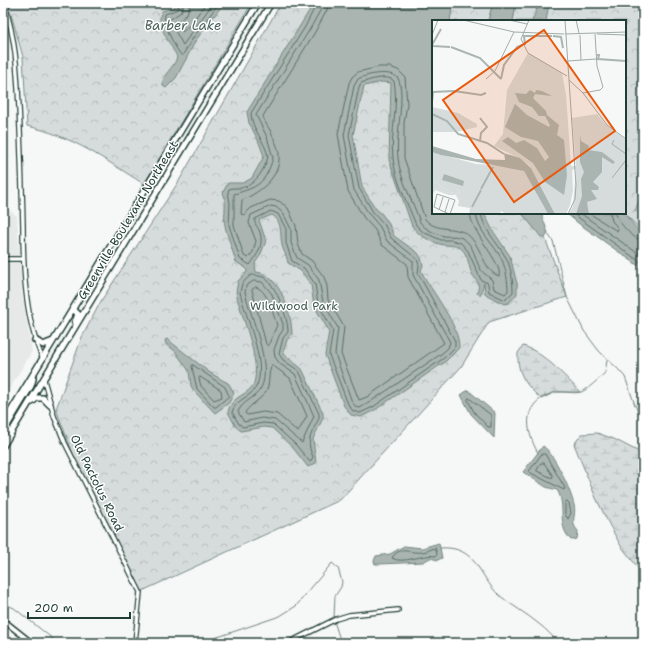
<svg xmlns="http://www.w3.org/2000/svg" width="646" height="646" viewBox="0 0 646 646" font-family="'Shantell Sans',sans-serif">
	<style>
		.built { fill: #e6e9e8 }
		.forest { fill: url(#forest-crowns); stroke: #7a8c88 }
		.wetland { fill: url(#wetland-marsh); stroke: #7a8c88 }
		.water { fill: #aab5b1; stroke: #72857f }
		.lines { fill: none; stroke-linecap: round; stroke-linejoin: round }
		.shore { stroke: #576d66; stroke-width: 1 }
		.stream { stroke: #72857f; stroke-width: 1 }
		.minor-casing { stroke: #1f3d34; stroke-width: 6 }
		.major-casing { stroke: #1f3d34; stroke-width: 7 }
		.highway-casing { stroke: #1f3d34; stroke-width: 8 }
		.minor { stroke: #fff; stroke-width: 3.5 }
		.major { stroke: #fff; stroke-width: 4 }
		.highway { stroke: #fff; stroke-width: 5 }
		.labels { text-anchor: middle; dominant-baseline: central; stroke-width: 3; stroke-linejoin: round; paint-order: stroke }
		.street-label { font-size: 12px; fill: #1f3d34; stroke: #fff }
		.park-label { font-size: 12px; fill: #445d55; stroke: #fff }
		.water-label { font-size: 13px; font-style: italic; fill: #49615a; stroke: #fff }
		.inset-river { fill: none; stroke: #aab5b1; stroke-width: 2 }
		.inset-road { fill: none; stroke: #a0ada9; stroke-width: 1 }
		.view { fill: #e8590c; fill-opacity: 0.15; stroke: #e8590c; stroke-width: 2 }
		.inset-edge { fill: none; stroke: #1f3d34; stroke-width: 2 }
	</style>
	<defs>
		<pattern id="forest-crowns" width="20" height="18" patternUnits="userSpaceOnUse"><rect width="20" height="18" fill="#d6dcdb"/><path d="M2 6a3 3 0 1 1 6 0M12 15a3 3 0 1 1 6 0" fill="none" stroke="#b7bebd"/></pattern>
		<pattern id="wetland-marsh" width="20" height="14" patternUnits="userSpaceOnUse"><rect width="20" height="14" fill="#d6dcdb"/><path d="M1 5h8M5 5V1M11 12h8M15 12V8" fill="none" stroke="#b7bebd"/></pattern>
	</defs>
	<rect width="100%" height="100%" fill="#f6f7f7"/>
	<filter id="ink" filterUnits="userSpaceOnUse"><feTurbulence type="fractalNoise" baseFrequency=".025" numOctaves="2"/><feDisplacementMap in="SourceGraphic" scale="8" xChannelSelector="R" yChannelSelector="G"/><feConvolveMatrix kernelMatrix="1 2 1 2 8 2 1 2 1" color-interpolation-filters="sRGB"/></filter>
	<g filter="url(#ink)">
		<path class="built" d="M 3,205 L 17,216 L 22,295 L 32,351 L 3,400 Z"/>
		<path class="forest" d="M 8,3 L 252,3 L 144,184 C 105,160 73,136 27,126 L 23,57 Z
			M 281,3 L 493,3 L 488,21 L 433,21 L 433,213 L 521,213 L 545,238 L 567,297 L 489,322 L 461,367 L 340,500 L 140,592 L 83,480 L 56,409 L 82,337 L 101,301 L 179,181 Z
			M 516,3 L 643,3 L 643,232 L 624,213 L 625,21 L 513,21 Z"/>
		<path class="wetland" d="M 523,346 C 542,351 567,378 580,392 L 556,392 L 541,399 C 526,385 517,374 518,353 Z
			M 597,433 L 614,439 L 643,454 L 643,574 L 621,546 L 610,526 L 596,498 L 574,444 L 582,434 Z"/>
		<path class="water" d="M 176,3 L 224,3 L 196,40 L 176,78 L 166,88 L 163,86 C 161,74 174,69 177,57 C 172,45 154,24 162,11 L 173,8 Z
			M 314,3 L 453,3 L 450,21 L 433,21 L 433,213 L 484,213 L 493,231 L 510,256 L 517,284 L 517,294 L 509,303 L 504,304 L 487,295 L 485,293 L 484,283 L 480,296 L 477,293 C 481,282 476,281 472,274 C 469,268 469,260 465,253 C 459,244 453,246 444,245 C 432,243 418,235 412,226 L 389,160 L 391,83 L 382,82 L 364,86 L 353,135 L 362,187 L 376,209 L 381,213 L 388,222 L 394,236 L 418,253 L 421,258 L 423,265 L 421,271 C 432,292 460,326 459,348 L 446,361 L 375,410 L 361,417 L 351,415 L 344,406 L 325,355 L 329,331 L 314,306 L 311,285 L 301,271 L 288,263 C 287,258 286,255 284,251 C 278,239 285,223 272,215 L 259,220 L 266,241 L 260,256 L 255,263 L 256,272 C 280,274 292,314 292,335 L 287,340 L 283,353 L 302,369 L 323,413 L 323,418 L 313,439 L 316,463 L 308,467 L 293,448 L 272,428 L 264,427 L 241,431 L 236,427 L 228,412 C 231,395 249,396 254,383 C 261,359 241,317 236,292 L 238,281 L 247,272 L 246,268 L 236,262 L 226,230 C 222,218 228,205 223,192 L 228,183 L 243,183 L 252,178 L 264,156 L 258,140 L 249,123 L 247,112 Z
			M 493,3 L 516,3 L 513,21 L 488,21 Z
			M 539,3 L 549,3 L 546,21 L 532,21 Z
			M 522,213 L 543,213 L 542,216 L 548,233 L 545,238 L 541,237 Z
			M 566,213 L 624,213 L 638,230 L 643,232 L 643,269 L 578,223 Z
			M 167,339 L 209,372 L 229,384 L 234,393 L 229,403 L 215,413 L 194,391 L 191,386 L 189,371 L 175,351 L 166,344 L 165,340 Z
			M 468,390 L 495,413 L 494,438 L 471,414 L 461,395 Z
			M 543,446 C 554,453 571,491 574,505 C 577,516 569,522 578,531 L 577,539 L 571,540 C 556,525 567,505 557,490 L 546,487 L 523,472 Z
			M 439,543 L 442,558 L 438,560 L 430,558 L 423,562 L 380,564 L 375,564 L 374,561 L 376,556 L 390,554 L 404,546 L 422,548 Z"/>
		<g class="lines">
			<path class="shore" d="M 179,3 L 178,9 L 165,14 C 162,23 176,50 182,56 L 193,38 L 219,3
				M 184,3 L 181,12 L 169,20 L 183,45 L 213,3
				M 190,3 L 187,14 L 177,23 L 182,32 L 190,25 L 206,3
				M 317,3 L 305,27 L 251,113 C 251,129 266,142 268,157 C 264,170 257,182 245,187 C 239,189 234,187 229,189 L 228,192 L 230,203 L 229,225 L 240,259 L 250,265 C 257,255 265,244 259,230 C 257,226 254,224 255,219 L 271,211 L 278,214 L 286,229 L 286,243 L 292,261 L 304,268 L 315,284 L 318,304 L 333,330 L 329,355 L 348,404 L 353,411 L 360,413 L 373,407 L 444,358 L 455,347 L 455,341 L 418,273 L 419,265 L 417,259 L 391,238 L 384,224 L 373,212 L 359,188 L 349,135 L 359,87 L 361,83 C 369,80 388,74 394,81 C 399,106 390,132 393,158 C 395,180 408,204 416,225 L 423,232 L 441,240 L 452,240 L 461,243 L 468,251 L 481,280 L 488,283 L 489,292 L 505,300 L 513,292 C 513,281 511,265 505,256 C 497,242 483,229 481,213
				M 322,3 L 321,9 L 310,29 L 256,115 L 267,137 L 273,158 C 265,184 258,187 234,194 L 234,225 L 244,256 L 248,258 L 253,252 L 256,241 L 249,223 L 251,215 L 271,206 L 276,207 L 283,213 L 291,229 L 291,243 L 297,258 L 308,265 L 319,280 L 323,302 L 338,328 L 335,354 L 352,402 L 356,407 L 360,408 L 370,402 L 441,354 L 448,348 L 450,342 L 413,275 L 413,261 L 387,241 L 380,227 L 369,214 L 354,190 L 344,135 L 354,86 L 358,79 C 367,74 390,70 398,78 C 406,94 395,136 398,158 C 400,180 413,201 420,222 C 424,229 436,234 444,236 C 450,237 456,235 462,238 C 475,245 474,259 481,270 C 484,274 488,276 492,280 L 494,289 L 505,294 L 508,291 C 508,282 506,269 502,260 C 495,244 477,232 476,213
				M 328,3 L 327,10 L 315,32 L 263,116 C 264,123 270,128 272,135 C 275,141 279,149 279,155 C 281,177 259,193 242,200 L 241,214 L 244,215 L 251,208 L 270,200 L 279,201 L 288,208 L 296,226 L 298,244 L 302,254 L 312,261 L 324,277 L 327,286 L 328,300 L 344,327 L 341,354 L 359,400 L 367,397 L 444,343 L 408,277 L 407,264 L 382,245 L 375,230 L 364,218 L 348,191 L 338,134 L 349,83 L 352,77 L 358,72 L 379,67 L 390,67 L 398,70 L 405,77 L 407,104 L 404,123 L 404,158 L 425,219 C 436,233 456,225 468,235 C 482,246 483,271 499,276 C 503,263 471,233 470,213
				M 572,213 L 643,264
				M 580,213 L 643,257
				M 589,213 L 617,231 L 618,228 L 612,221 L 610,213
				M 616,213 C 617,222 634,240 643,241
				M 251,275 C 254,275 262,276 265,278 C 277,287 288,318 288,332 L 283,338 L 279,354 L 283,360 L 299,371 L 319,414 L 319,418 C 312,433 305,440 313,457 L 310,462 L 296,445 L 273,424 L 263,423 L 243,427 L 239,424 L 232,412 C 236,398 252,398 257,385 C 267,362 245,316 240,292 L 242,284 Z
				M 254,281 L 262,282 L 272,294 L 283,324 L 283,330 L 279,336 L 274,350 L 275,357 L 280,364 L 295,374 L 314,416 L 302,443 L 275,420 L 262,418 L 244,422 L 238,412 C 242,401 255,399 261,388 C 273,365 250,316 245,292 L 246,286 Z
				M 256,287 C 268,290 273,315 277,325 L 268,346 L 266,344 L 252,290 Z
				M 193,365 L 225,387 L 229,396 L 216,407 L 214,407 L 197,389 L 192,367 Z
				M 272,365 L 290,378 L 307,416 L 298,432 L 277,414 L 263,412 L 247,415 L 245,413 C 247,407 260,400 265,393 C 271,385 267,373 272,365 Z
				M 200,377 L 221,390 L 222,397 L 214,400 L 201,386 L 199,379 Z
				M 469,398 L 491,415 L 491,427 L 488,427 L 474,412 L 468,400 Z
				M 542,454 L 545,454 L 565,488 L 564,490 L 529,472 Z
				M 541,463 L 544,463 L 553,476 L 552,478 L 537,471 Z
				M 567,501 L 569,503 L 571,513 L 568,519 L 565,514 L 565,503 Z
				M 435,548 L 437,554 L 436,556 C 424,553 403,565 392,558 C 399,545 411,554 422,552 C 426,552 431,549 435,548 Z"/>
			<path class="stream" d="M 635,211 L 639,201 L 643,199
				M 547,233 L 553,241 L 567,297 L 584,331 L 599,351 L 618,369 L 625,377 L 635,405 L 643,420
				M 538,453 C 524,428 522,401 556,392 C 564,391 573,394 581,392 C 589,389 598,379 605,373 L 607,360
				M 440,548 C 477,545 478,576 499,595 C 512,606 526,613 539,624 C 546,629 553,637 559,643
				M 3,603 L 14,608 L 58,643
				M 334,621 L 341,643
				M 127,643 L 128,639 L 131,640
				M 200,643 L 280,616 L 296,606 L 332,563 L 338,568 L 342,582 L 341,587 L 335,596 L 334,618"/>
			<defs>
				<path id="minor" d="M 4,3 C 16,41 17,68 19,107 C 21,147 22,186 23,225 C 23,267 25,321 43,359
					M 3,259 L 23,259
					M 44,380 L 54,416 L 65,443 L 140,592 L 135,643
					M 288,643 L 336,619 L 349,615 L 398,610"/>
				<path id="major" d="M 3,620 L 32,643"/>
				<path id="highway" d="M 73,309 L 78,314 L 75,322
					M 35,340 L 43,345 L 53,341
					M 32,402 L 37,398 L 43,398 L 50,405
					M 3,424 L 258,3
					M 11,433 L 7,429 L 8,424 L 31,386 L 33,379
					M 3,446 L 271,3"/>
			</defs>
			<use href="#minor" class="minor-casing"/>
			<use href="#major" class="major-casing"/>
			<use href="#highway" class="highway-casing"/>
			<use href="#minor" class="minor"/>
			<use href="#major" class="major"/>
			<use href="#highway" class="highway"/>
		</g>
	</g>
	<g class="labels">
		<g class="street-label">
			<text transform="translate(128 220) rotate(-59)">Greenville Boulevard Northeast</text>
			<text transform="translate(97 483) rotate(64)">Old Pactolus Road</text>
		</g>
		<g class="park-label">
			<text x="294" y="306">Wildwood Park</text>
		</g>
		<g class="water-label">
			<text x="183" y="25">Barber Lake</text>
		</g>
	</g>
	<g transform="translate(432 20)">
		<rect width="194" height="194" fill="#f6f7f7"/>
		<path d="M 96,33 L 130,53 L 134,75 L 139,146 L 144,146 L 140,98 L 165,94 L 173,104 L 194,120 L 194,194 L 137,194 L 141,186 L 144,149 L 140,150 L 141,171 L 138,185 L 134,194 L 123,194 L 98,146 L 89,139 L 62,126 L 71,114 L 75,70 ZM 0,132 L 44,144 L 77,146 L 92,151 L 116,194 L 75,194 L 69,191 L 68,194 L 37,194 L 38,188 L 26,186 L 27,181 L 24,175 L 17,175 L 3,170 L 0,176 L 0,168 L 24,175 L 28,178 L 30,168 L 24,169 L 28,171 L 27,174 L 18,172 L 0,160 Z" fill="#d6dcdb"/>
		<path d="M 0,87 L 26,93 L 45,104 L 45,107 L 24,112 L 0,112 ZM 3,137 L 26,150 L 28,154 L 6,144 L 0,144 L 0,138 ZM 0,160 L 18,172 L 27,174 L 28,171 L 23,168 L 32,168 L 29,179 L 24,175 L 0,168 ZM 115,166 L 131,182 L 128,188 L 125,188 L 112,170 Z" fill="#d6dcdb"/>
		<path d="M 98,70 L 103,73 L 104,70 L 110,71 L 120,76 L 103,74 L 101,78 L 114,91 L 115,95 L 127,105 L 125,115 L 132,120 L 135,155 L 132,175 L 113,162 L 101,143 L 70,121 L 76,117 L 84,123 L 92,120 L 105,128 L 113,141 L 117,137 L 106,121 L 89,117 L 73,107 L 83,84 L 95,95 L 117,107 L 118,105 L 113,96 L 107,96 L 100,87 L 87,82 L 83,73 L 94,74 ZM 148,115 L 149,121 L 157,126 L 156,130 L 170,132 L 183,142 L 181,144 L 170,137 L 170,152 L 161,162 L 167,167 L 166,170 L 159,170 L 165,179 L 155,182 L 157,194 L 144,194 L 150,176 L 149,159 L 152,152 L 148,142 ZM 0,126 L 44,139 L 73,140 L 72,133 L 88,138 L 99,148 L 123,194 L 116,194 L 92,151 L 9,135 L 0,132 ZM 12,154 L 32,161 L 31,166 L 10,160 Z" fill="#aab5b1"/>
		<path class="inset-river" d="M 121,16 L 129,17 L 131,28M 0,25 L 9,9M 93,25 L 92,16 L 120,16M 1,26 L 18,27M 19,27 L 48,38 L 69,59M 165,35 L 167,35 L 166,39 L 194,41M 69,59 L 72,45 L 85,27 L 90,25M 0,82 L 1,72 L 22,71 L 49,75 L 54,73M 0,94 L 15,101 L 26,114 L 55,123 L 72,134M 48,98 L 55,107 L 49,113 L 48,121M 49,169 L 61,147M 40,187 L 49,170"/>
		<path class="inset-road" d="M 31,0 L 82,12 L 132,14M 77,0 L 95,4M 97,0 L 89,19 L 96,33 L 135,56M 133,0 L 144,165 L 143,179 L 136,194M 144,0 L 147,13M 133,14 L 194,12M 165,14 L 194,15M 0,15 L 6,0M 148,15 L 149,40M 136,41 L 164,39M 54,59 L 63,51 L 82,12M 137,60 L 151,73 L 175,105 L 194,119M 151,73 L 168,70 L 171,67 L 165,46 L 163,14M 182,120 L 180,124 L 194,134M 180,158 L 194,140M 7,190 L 11,177M 13,192 L 17,179M 17,194 L 2,187 L 5,174 L 23,180 L 18,194"/>
		<path class="view" d="M 112,10 L 183,111 L 82,182 L 11,80 Z"/>
		<rect width="194" height="194" class="inset-edge"/>
	</g>
	<rect width="646" height="646" fill="none" stroke="#fff" stroke-width="16"/>
	<rect x="8" y="8" width="630" height="630" fill="none" stroke="#1f3d34" stroke-width="1.5" filter="url(#ink)"/>
	<path d="M28 612v6h102v-6" fill="none" stroke="#1f3d34" stroke-width="2"/>
	<text x="34" y="612" font-size="12" fill="#1f3d34" stroke="#ffffff" stroke-width="3" paint-order="stroke">200 m</text>
</svg>
